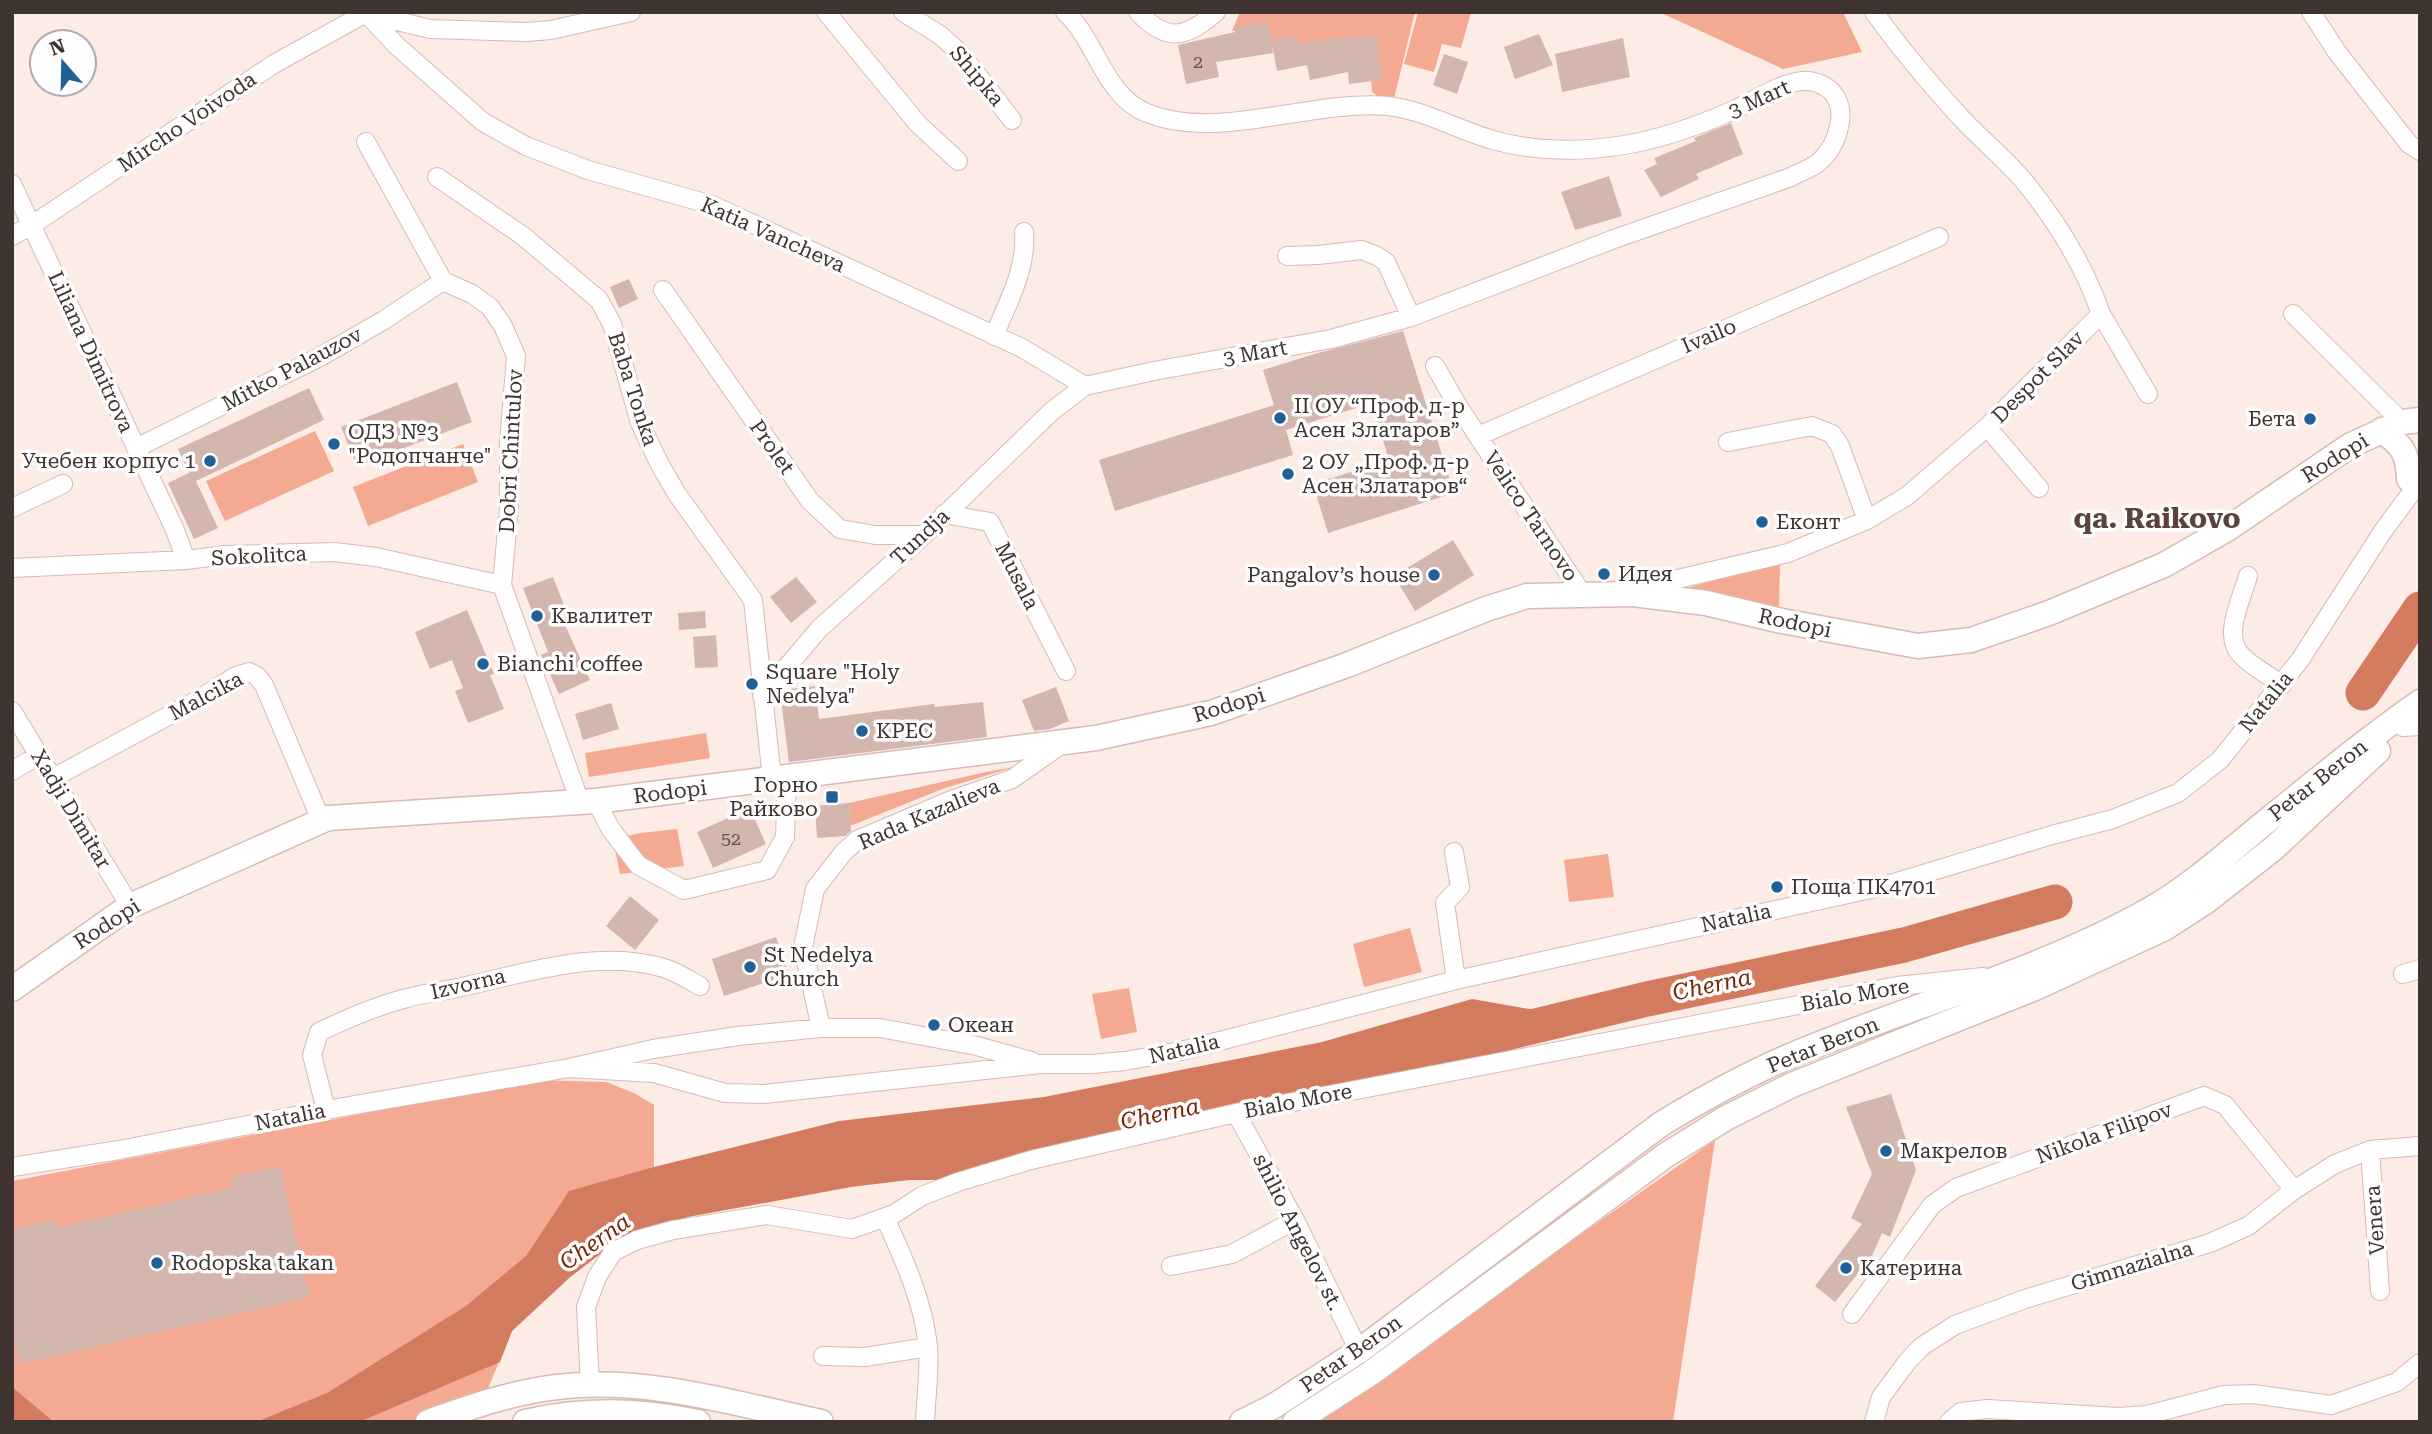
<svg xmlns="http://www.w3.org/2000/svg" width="2432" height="1434" viewBox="0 0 2432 1434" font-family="'Roboto Serif',serif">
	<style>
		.green { fill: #f4a992 }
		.water { fill: #d37b5f }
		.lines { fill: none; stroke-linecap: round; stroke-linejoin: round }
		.river { stroke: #d37b5f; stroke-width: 35 }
		.building { fill: #d3b6ad }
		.street-casing { stroke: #d8bbb2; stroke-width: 20 }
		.secondary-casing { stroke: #d8bbb2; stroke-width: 27 }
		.street { stroke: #fff; stroke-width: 18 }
		.secondary { stroke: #fff; stroke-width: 24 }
		.poi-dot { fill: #216096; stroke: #fdfdfd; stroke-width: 2.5 }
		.labels { text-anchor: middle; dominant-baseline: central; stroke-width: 7; stroke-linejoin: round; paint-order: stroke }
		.number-label { font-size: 18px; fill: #64544f }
		.street-label { font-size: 21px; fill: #3f3330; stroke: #fdfdfd }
		.poi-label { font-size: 21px; fill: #3f3330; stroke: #fdfdfd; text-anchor: start }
		.water-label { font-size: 23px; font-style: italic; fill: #772709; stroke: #fdfdfd }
		.district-label { font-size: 28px; font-weight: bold; fill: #5b433b; stroke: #fdfdfd }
	</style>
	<rect width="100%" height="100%" fill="#fdebe5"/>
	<path class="green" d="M 1240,12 L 1415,12 L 1392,107 L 1372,92 L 1369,39 L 1287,50 L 1287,41 L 1260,47 L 1252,31 L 1232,31 Z
		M 1418,12 L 1471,12 L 1461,48 L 1442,44 L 1434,72 L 1404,64 Z
		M 1659,12 L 1843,12 L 1862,52 L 1783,69 Z
		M 315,431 L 334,471 L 225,521 L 206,481 Z
		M 463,444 L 478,482 L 368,526 L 353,487 Z
		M 1780,561 L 1779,609 L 1684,589 Z
		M 706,733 L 710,758 L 589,777 L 585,753 Z
		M 1015,767 L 945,788 L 850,826 L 849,803 L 986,772 Z
		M 677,829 L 684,866 L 620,874 L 613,839 L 641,833 Z
		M 1608,854 L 1614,897 L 1569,902 L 1564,860 Z
		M 1410,928 L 1422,972 L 1364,987 L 1353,944 Z
		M 1129,988 L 1137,1032 L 1101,1039 L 1092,994 Z
		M 539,1080 L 606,1082 L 634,1093 L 654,1105 L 654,1167 L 569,1278 L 512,1331 L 474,1422 L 12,1422 L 12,1181 Z
		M 1715,1140 L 1673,1422 L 1314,1422 Z"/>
	<path class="water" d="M 1472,999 L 1535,1010 L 1442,1044 L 1082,1117 L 1041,1149 L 955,1180 L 909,1180 L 851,1187 L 688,1217 L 621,1238 L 569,1278 L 512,1331 L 500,1362 L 359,1422 L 256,1422 L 327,1393 L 466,1306 L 526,1256 L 569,1191 L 654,1167 L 839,1121 L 1044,1097 L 1322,1042 Z
		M 12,1387 L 54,1422 L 12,1422 Z"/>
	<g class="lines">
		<path class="river" d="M 2363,693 L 2420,609
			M 1013,1142 L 1029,1141 L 1255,1094 L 1647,999 L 1904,945 L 2055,902"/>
	</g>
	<path class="building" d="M 1268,22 L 1273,53 L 1216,62 L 1219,77 L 1186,84 L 1178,45 L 1235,32 L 1235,27 Z
		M 1539,34 L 1553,65 L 1515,79 L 1504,47 Z
		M 1297,36 L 1299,45 L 1335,38 L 1377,36 L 1382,80 L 1349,84 L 1348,72 L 1310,80 L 1307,65 L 1277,71 L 1271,40 Z
		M 1623,38 L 1630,77 L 1562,92 L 1555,54 Z
		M 1444,54 L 1468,62 L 1457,94 L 1433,85 Z
		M 1731,123 L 1743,154 L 1696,174 L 1699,179 L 1661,197 L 1644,170 L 1657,164 L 1654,158 L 1696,141 L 1694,138 Z
		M 1609,176 L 1622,216 L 1575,230 L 1561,192 Z
		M 629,279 L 638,299 L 619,308 L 610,287 Z
		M 1403,331 L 1454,493 L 1328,533 L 1313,484 L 1389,460 L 1372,403 L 1286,430 L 1293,455 L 1115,511 L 1099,460 L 1274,405 L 1263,370 L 1318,353 Z
		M 457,382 L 472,422 L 357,466 L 341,427 Z
		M 309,388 L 324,420 L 196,481 L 218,528 L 194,539 L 168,483 L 189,473 L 178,449 Z
		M 1453,540 L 1474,575 L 1415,611 L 1394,576 Z
		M 553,577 L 571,623 L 565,625 L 590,680 L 559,694 L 541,655 L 548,652 L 523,588 Z
		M 796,577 L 817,602 L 791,623 L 770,597 Z
		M 467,610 L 494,674 L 490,675 L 504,709 L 468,723 L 455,691 L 463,688 L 452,660 L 430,669 L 415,632 Z
		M 705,611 L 706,628 L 679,630 L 678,613 Z
		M 716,635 L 718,667 L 695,668 L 693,637 Z
		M 815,686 L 819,719 L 934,704 L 935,707 L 983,702 L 987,737 L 789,762 L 780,692 L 782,690 Z
		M 1056,687 L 1069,721 L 1050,729 L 1034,731 L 1022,700 Z
		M 611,703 L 619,729 L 583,740 L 575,714 Z
		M 849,803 L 851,831 L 845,836 L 817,838 L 815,806 Z
		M 750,808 L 766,844 L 713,868 L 697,832 Z
		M 630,896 L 659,920 L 635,950 L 606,926 Z
		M 776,937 L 789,975 L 724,996 L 712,959 Z
		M 1891,1094 L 1916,1170 L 1890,1237 L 1882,1233 L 1872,1256 L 1835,1302 L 1815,1286 L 1862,1224 L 1851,1218 L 1872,1174 L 1846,1107 Z
		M 280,1166 L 310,1297 L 20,1364 L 12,1331 L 12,1229 L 54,1219 L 56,1228 L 232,1188 L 230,1178 Z"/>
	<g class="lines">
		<defs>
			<path id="street" d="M 826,12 L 918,124 L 958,161
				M 903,12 L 940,35 L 961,54 L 1012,120
				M 1138,12 C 1167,43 1186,38 1216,12
				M 2311,12 L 2337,52 L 2409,144 L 2420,151
				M 365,13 L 430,29 L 526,32 L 551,30 L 631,12
				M 366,13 L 397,46 L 483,122 L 526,146 L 588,170 L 712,205 L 1022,348 L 1085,386
				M 366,142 L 443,281 L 472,294 L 490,307 L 503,326 L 516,356 L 509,443 L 509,508 L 502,585 L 580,802
				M 437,177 L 523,236 L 599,300 L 612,324 L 640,423 L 659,463 L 677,494 L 753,600 L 772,779
				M 12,184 L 175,530 L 186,560
				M 12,236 L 32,225 L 274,64 L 366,13
				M 1287,256 L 1318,255 L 1362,250 L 1377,256 L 1386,262 L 1411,317
				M 663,290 L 810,501 L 840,529 L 875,535 L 924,535
				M 2101,314 L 2148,394
				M 2293,314 L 2402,422
				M 994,336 C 1008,302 1027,269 1024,232
				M 1435,366 L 1458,406 L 1583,595
				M 1987,427 L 2039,488
				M 1478,436 L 1939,237
				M 1728,442 L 1812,426 L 1832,434 L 1840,446 L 1867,520
				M 136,448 L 320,357 L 384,320 L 443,281
				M 12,508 L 63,484
				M 944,514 L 990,522 L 1066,671
				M 12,568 L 186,560 L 226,555 L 334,552 L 376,557 L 502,585
				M 2248,576 C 2242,598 2222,636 2241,655 C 2252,667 2269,675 2282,685
				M 1636,592 L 1661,583 L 1788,553 L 1867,520 L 1907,496 L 1987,427 L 2101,314 C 2084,265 2056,220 2023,180 C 2005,159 1982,140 1963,120 C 1931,85 1901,50 1874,12
				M 762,696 L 820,628 L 924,535 L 1052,411 L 1085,386 L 1154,371 L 1331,339 L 1411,317 L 1614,239 L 1791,177 C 1800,172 1812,168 1819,162 C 1837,146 1850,110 1831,91 C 1824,84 1812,80 1802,81 C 1778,84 1756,100 1734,110 C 1700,125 1661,139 1624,145 C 1581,152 1535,152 1493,140 C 1458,130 1424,110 1388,106 C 1311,99 1218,142 1147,113 C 1104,96 1097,41 1065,12
				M 12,711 L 130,906
				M 2403,727 L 2420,726
				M 12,771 L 39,755
				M 53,778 L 194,702 L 236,676 L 249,672 L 257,676 L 264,685 L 321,820
				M 596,801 L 610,828 L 638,865 L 684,890 L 767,870 L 785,837 L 787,777
				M 1454,852 L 1460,887 L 1445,903 L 1456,980
				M 2403,974 L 2420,969
				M 821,1028 L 803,947 L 815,889 L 843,853 L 857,840 L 949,801 L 1012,779 L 1062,744
				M 569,1068 L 654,1073 L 725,1093 L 764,1094 L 1041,1064 L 1092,1064 L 1125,1061 L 1181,1051 L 1456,980 L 1880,887 L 2052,835 L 2113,819 L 2178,793 L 2220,760 L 2300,660 L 2383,531 L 2420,481
				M 326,1110 L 312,1055 L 319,1032 C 346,1019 374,1007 403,999 C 424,993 446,991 466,986 C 530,972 602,948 667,969 C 678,973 689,980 700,986
				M 1236,1113 L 1295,1220 L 1359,1351
				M 2370,1150 L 2380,1291
				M 12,1167 L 119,1150 L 326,1110 L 569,1068 L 653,1049 L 738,1036 L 821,1028 L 880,1028 L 977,1046 L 1031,1061
				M 885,1218 C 904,1259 923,1301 928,1346 C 930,1370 926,1397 925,1422
				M 1171,1266 L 1232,1254 L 1295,1220
				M 1852,1314 L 1932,1205 L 1956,1188 L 2204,1096 L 2225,1105 L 2294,1190
				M 823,1356 L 865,1357 L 928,1347
				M 590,1385 L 586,1307 L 597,1277 L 613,1252 L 637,1240 L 673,1230 L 767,1215 L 852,1229 L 894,1214 L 922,1196 L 958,1182 L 1031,1160 L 1236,1113 L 1897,986 L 1983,977
				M 1874,1422 L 1881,1397 L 1907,1362 L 1921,1347 L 1955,1325 L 2025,1299 L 2210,1243 L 2248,1226 L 2294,1190 L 2335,1164 L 2370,1150 L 2420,1146
				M 1949,1422 L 1961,1412 L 1987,1409 L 2119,1417 L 2147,1415 L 2224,1395 L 2253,1394 L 2331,1405 L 2397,1382 L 2420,1363"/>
			<path id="secondary" d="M 2382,430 C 2402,446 2408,452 2409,479
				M 12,989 L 130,906 L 328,818 L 596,801 L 1096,738 L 1211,713 L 1347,665 L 1486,609 L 1527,596 L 1633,594 L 1706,603 L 1782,621 L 1918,646 L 1971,640 L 2049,613 L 2164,565 L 2227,529 L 2351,445 L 2402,422 L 2420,420
				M 428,1422 C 470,1407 513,1392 557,1387 C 646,1376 736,1404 821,1422
				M 525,1422 C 585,1408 638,1410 698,1422
				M 1242,1422 L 1274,1406 L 1359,1351 L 1661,1124 C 1709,1095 1760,1067 1812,1047 C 1925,1001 2045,969 2151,909 C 2189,887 2223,857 2257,829 C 2310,786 2364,741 2420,702
				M 1295,1422 L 1371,1373 L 1666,1155 L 1726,1118 L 1792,1085 L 2035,988 L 2165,928 L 2205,902 L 2274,848 L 2378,751"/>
		</defs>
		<use href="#street" class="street-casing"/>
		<use href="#secondary" class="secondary-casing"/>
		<use href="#street" class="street"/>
		<use href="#secondary" class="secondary"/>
	</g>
	<g class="poi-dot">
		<circle cx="1280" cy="418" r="7"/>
		<circle cx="2310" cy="419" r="7"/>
		<circle cx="334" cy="444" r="7"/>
		<circle cx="210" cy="461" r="7"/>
		<circle cx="1288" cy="474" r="7"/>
		<circle cx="1762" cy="522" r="7"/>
		<circle cx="1604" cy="574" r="7"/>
		<circle cx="1434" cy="575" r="7"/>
		<circle cx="537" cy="616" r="7"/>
		<circle cx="483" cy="664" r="7"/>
		<circle cx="752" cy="684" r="7"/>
		<circle cx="862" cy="731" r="7"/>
		<rect x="825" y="790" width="14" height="14" rx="3.5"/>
		<circle cx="1777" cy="887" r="7"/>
		<circle cx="750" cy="967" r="7"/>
		<circle cx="934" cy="1025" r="7"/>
		<circle cx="1886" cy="1151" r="7"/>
		<circle cx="157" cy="1263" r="7"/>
		<circle cx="1846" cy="1268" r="7"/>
	</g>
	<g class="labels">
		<g class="number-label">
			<text x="1198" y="61">2</text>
			<text x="731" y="838">52</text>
		</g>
		<g class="street-label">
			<text transform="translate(977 76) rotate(50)">Shipka</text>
			<text transform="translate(1759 99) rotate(-24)">3 Mart</text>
			<text transform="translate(187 122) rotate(-34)">Mircho Voivoda</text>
			<text transform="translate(773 235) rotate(24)">Katia Vancheva</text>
			<text transform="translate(1709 336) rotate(-23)">Ivailo</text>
			<text transform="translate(91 352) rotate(65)">Liliana Dimitrova</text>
			<text transform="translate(1255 353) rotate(-10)">3 Mart</text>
			<text transform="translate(292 369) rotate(-28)">Mitko Palauzov</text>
			<text transform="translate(2038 377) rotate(-45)">Despot Slav</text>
			<text transform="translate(633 389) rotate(72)">Baba Tonka</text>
			<text transform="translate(772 447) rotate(55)">Prolet</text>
			<text transform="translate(511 451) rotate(-87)">Dobri Chintulov</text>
			<text transform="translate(2335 458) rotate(-32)">Rodopi</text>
			<text transform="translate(1531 516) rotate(56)">Velico Tarnovo</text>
			<text transform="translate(920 537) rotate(-43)">Tundja</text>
			<text transform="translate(259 556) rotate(-3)">Sokolitca</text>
			<text transform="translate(1017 576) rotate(63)">Musala</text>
			<text transform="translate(1795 623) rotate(12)">Rodopi</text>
			<text transform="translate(206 696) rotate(-28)">Malcika</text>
			<text transform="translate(2266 702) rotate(-51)">Natalia</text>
			<text transform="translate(1229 705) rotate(-17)">Rodopi</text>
			<text transform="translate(2318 780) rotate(-38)">Petar Beron</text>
			<text transform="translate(670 792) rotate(-7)">Rodopi</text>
			<text transform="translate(71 809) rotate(59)">Xadji Dimitar</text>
			<text transform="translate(929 814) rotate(-23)">Rada Kazalieva</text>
			<text transform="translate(1736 918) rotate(-12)">Natalia</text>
			<text transform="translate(107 924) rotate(-33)">Rodopi</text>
			<text transform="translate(468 984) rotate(-13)">Izvorna</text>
			<text transform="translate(1855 995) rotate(-10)">Bialo More</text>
			<text transform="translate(1823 1045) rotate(-22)">Petar Beron</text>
			<text transform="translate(1184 1049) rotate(-13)">Natalia</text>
			<text transform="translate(1298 1101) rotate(-11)">Bialo More</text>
			<text transform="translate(290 1117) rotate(-11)">Natalia</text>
			<text transform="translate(2104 1133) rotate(-20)">Nikola Filipov</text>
			<text transform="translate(2375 1220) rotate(-94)">Venera</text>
			<text transform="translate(1298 1232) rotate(63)">shilio Angelov st.</text>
			<text transform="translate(2132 1266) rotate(-17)">Gimnazialna</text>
			<text transform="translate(1351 1354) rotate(-35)">Petar Beron</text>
		</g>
		<g class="poi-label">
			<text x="1294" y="406">II ОУ “Проф. д-р<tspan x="1294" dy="24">Асен Златаров”</tspan></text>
			<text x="2296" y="419" text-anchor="end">Бета</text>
			<text x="348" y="432">ОДЗ №3<tspan x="348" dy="24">"Родопчанче"</tspan></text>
			<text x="196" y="461" text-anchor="end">Учебен корпус 1</text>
			<text x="1302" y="462">2 ОУ „Проф. д-р<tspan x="1302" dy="24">Асен Златаров“</tspan></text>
			<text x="1776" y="522">Еконт</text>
			<text x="1618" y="574">Идея</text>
			<text x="1420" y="575" text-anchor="end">Pangalov’s house</text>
			<text x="551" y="616">Квалитет</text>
			<text x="497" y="664">Bianchi coffee</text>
			<text x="766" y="672">Square "Holy<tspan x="766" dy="24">Nedelya"</tspan></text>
			<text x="876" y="731">КРЕС</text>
			<text x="818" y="785" text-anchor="end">Горно<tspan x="818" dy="24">Райково</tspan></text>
			<text x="1791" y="887">Поща ПК4701</text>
			<text x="764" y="955">St Nedelya<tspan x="764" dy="24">Church</tspan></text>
			<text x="948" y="1025">Океан</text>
			<text x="1900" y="1151">Макрелов</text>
			<text x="171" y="1263">Rodopska takan</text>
			<text x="1860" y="1268">Катерина</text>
		</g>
		<g class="water-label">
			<text transform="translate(1712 985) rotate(-12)">Cherna</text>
			<text transform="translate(1160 1114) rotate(-12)">Cherna</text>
			<text transform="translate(595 1242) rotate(-35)">Cherna</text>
		</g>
		<g class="district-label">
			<text x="2157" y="518">qa. Raikovo</text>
		</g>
	</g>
	<rect width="2432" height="1434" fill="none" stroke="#3f3330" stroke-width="28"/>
	<g transform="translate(63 63) rotate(340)"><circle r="33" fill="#fdfdfd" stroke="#b1acab" stroke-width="2"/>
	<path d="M0-5L12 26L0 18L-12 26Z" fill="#216096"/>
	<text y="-10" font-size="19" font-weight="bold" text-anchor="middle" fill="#3f3330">N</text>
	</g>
</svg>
